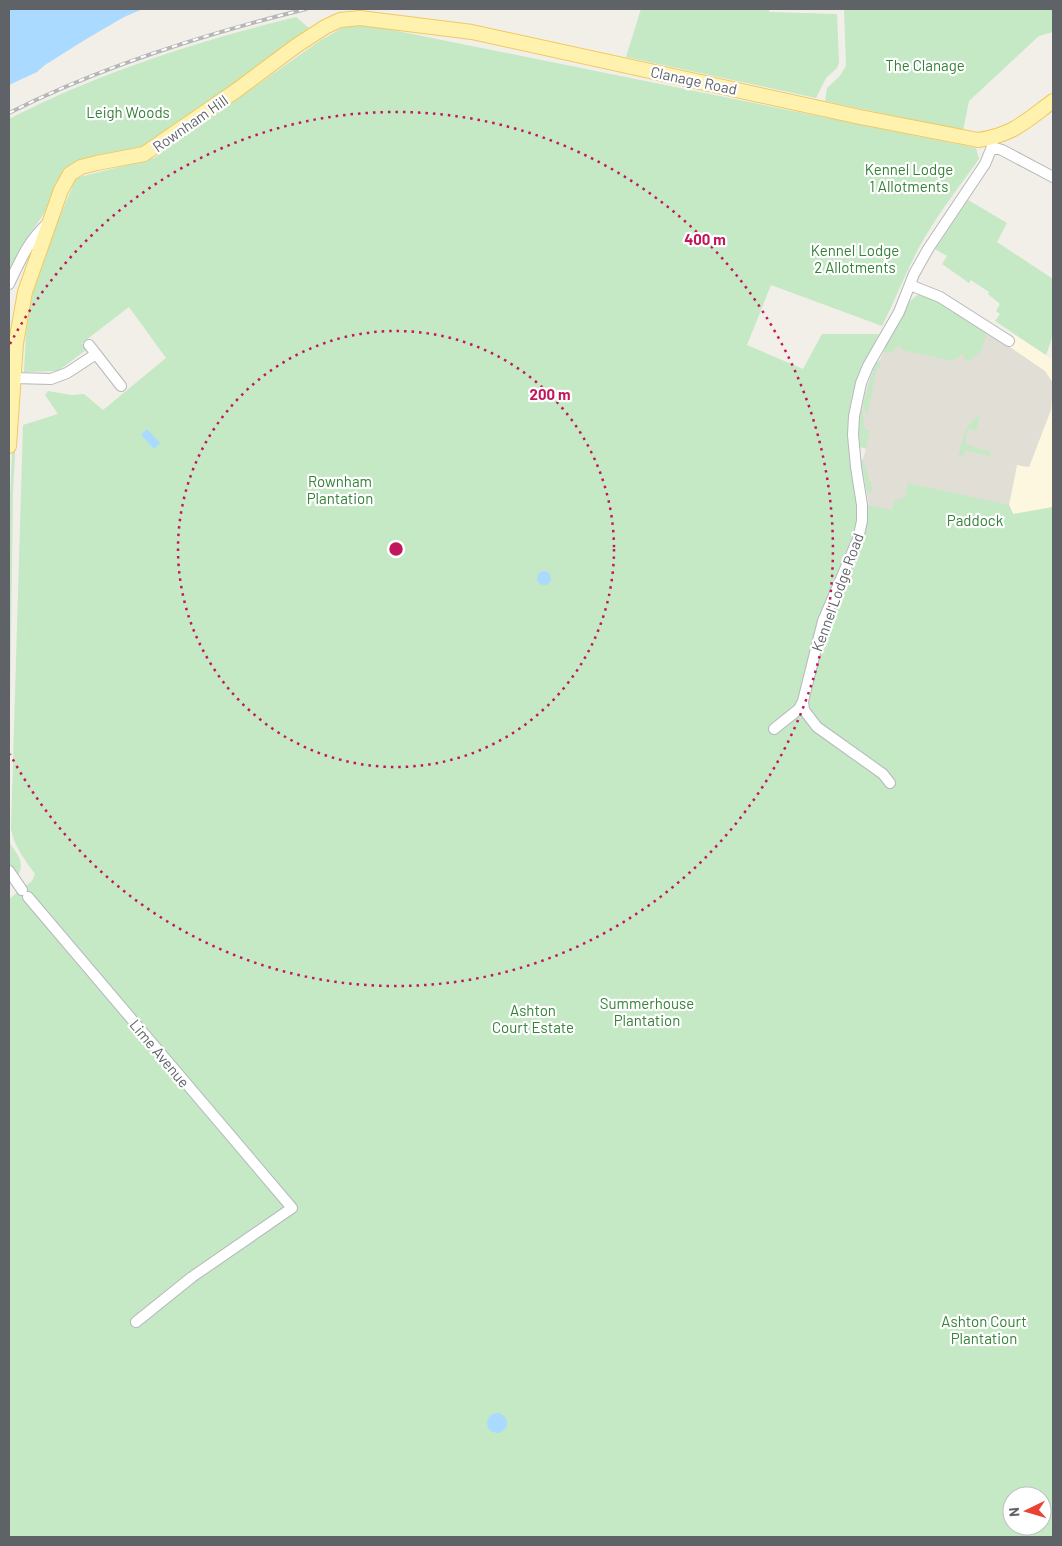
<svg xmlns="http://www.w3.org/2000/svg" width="1062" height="1546" viewBox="0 0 1062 1546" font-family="Barlow,sans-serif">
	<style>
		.commercial { fill: #fef7e0 }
		.education { fill: #e1ded6 }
		.green { fill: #c5e8c5; fill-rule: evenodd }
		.water { fill: #aadaff }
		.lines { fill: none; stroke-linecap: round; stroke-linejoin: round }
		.minor-casing { stroke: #b5b8bc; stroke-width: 12 }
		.major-casing { stroke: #f2c960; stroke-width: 16 }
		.minor { stroke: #fff; stroke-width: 10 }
		.major { stroke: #fff2af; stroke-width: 14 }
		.rail-casing { stroke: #b6b7b8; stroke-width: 4 }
		.rail { stroke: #fff; stroke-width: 2; stroke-dasharray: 5.5; stroke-linecap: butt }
		.ring { fill: none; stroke: #c2185b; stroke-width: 2.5; stroke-dasharray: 2.5 5 }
		.labels { text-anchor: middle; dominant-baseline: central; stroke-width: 4.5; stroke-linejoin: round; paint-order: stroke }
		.park-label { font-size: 15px; fill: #348238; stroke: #fff }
		.street-label { font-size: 15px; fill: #5f6368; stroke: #fff }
		.centre { fill: #c2185b; stroke: #fff; stroke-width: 2.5 }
		.ring-label { font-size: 15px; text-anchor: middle; font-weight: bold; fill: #c2185b; stroke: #fff; stroke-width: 4.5; stroke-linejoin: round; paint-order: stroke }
	</style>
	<rect width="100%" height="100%" fill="#f1efe8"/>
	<path class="commercial" d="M 1014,335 L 1053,360 L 1053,384 L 1045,371 L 1007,345 Z
		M 1053,396 L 1053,507 L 1013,514 L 1009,505 L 1017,465 L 1029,467 L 1051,410 Z"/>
	<path class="education" d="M 917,295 L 925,295 L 1007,345 L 1045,371 L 1053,383 L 1051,410 L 1029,467 L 1017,465 L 1009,505 L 1013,514 L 1010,537 L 865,506 L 869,506 L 861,460 L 863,459 L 866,449 L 860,447 L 859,433 L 860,416 L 867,386 L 875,365 L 880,360 L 892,333 L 910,302 Z"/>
	<path class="green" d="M 641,9 L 769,9 L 769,12 L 837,14 L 839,63 L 837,68 L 826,78 L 816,98 L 626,57 Z
		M 844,9 L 1053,9 L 1053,32 L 1039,36 L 969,101 L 963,131 L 825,101 L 827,88 L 839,77 L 846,66 Z
		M 296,17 L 309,28 L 253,72 L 142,150 L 66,167 L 52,202 L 23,244 L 9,271 L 9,119 C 98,73 198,41 296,17 Z
		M 353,22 L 976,148 L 979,159 C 962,183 943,207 928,232 C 909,262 898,295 882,326 L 771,285 L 747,345 L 803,369 L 822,334 L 879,334 C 868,357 854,381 850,406 C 845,438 855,486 858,519 L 865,506 L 868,505 L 892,510 L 894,501 L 905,497 L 908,483 L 1009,505 L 1013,514 L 1053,507 L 1053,1537 L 9,1537 L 9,899 L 32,881 L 35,874 C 25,860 14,846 11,829 L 23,425 L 58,414 L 45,395 L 48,391 L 71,395 L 84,394 L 103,410 L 166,358 L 129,307 L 82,343 L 86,350 L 58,371 L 24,372 L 26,334 L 33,292 L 57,223 L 76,178 L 154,158 L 321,40 ZM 1012,1496 L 1042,1496 L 1042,1526 L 1012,1526 Z
		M 968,200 L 1007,223 L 997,242 L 1053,279 L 1053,335 L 1046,355 L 995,321 L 1000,314 L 996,311 L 1000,304 L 988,294 L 989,292 L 971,280 L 969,283 L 942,264 L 947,256 L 935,249 Z
		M 921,294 L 938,300 L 987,331 L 981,351 L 968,362 L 962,354 L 953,361 L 902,350 L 902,347 L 897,346 L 892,353 L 884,352 C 890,337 905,298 921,294 Z
		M 880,360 L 880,368 L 877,367 L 867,416 L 863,403 L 875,365 Z
		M 862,408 L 865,430 L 870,430 L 866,448 L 860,447 L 859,425 Z
		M 979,415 L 980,415 L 977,430 L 968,429 L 965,444 L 991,452 L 990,456 L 965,450 L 964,455 L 958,456 L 966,428 Z
		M 13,428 L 16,434 L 13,493 L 9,780 L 9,521 Z
		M 861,460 L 863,460 L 873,491 L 867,493 Z
		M 9,842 C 18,856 26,862 17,878 L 9,865 Z"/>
	<path class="water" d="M 9,9 L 143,9 L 124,17 L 83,41 L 45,65 L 37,72 L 9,85 Z
		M 147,429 L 160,443 L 154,449 L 141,435 Z
		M537 578a7 7 0 1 1 14 0a7 7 0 1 1-14 0Z
		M487 1423a10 10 0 1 1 20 0a10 10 0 1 1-20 0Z"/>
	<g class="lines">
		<defs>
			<path id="minor" d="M 992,147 L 1002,150 L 1053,177
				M 9,284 C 21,259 28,241 49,222
				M 910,285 L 940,297 L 1009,341
				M 89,345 L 121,386
				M 14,378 L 51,379 L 67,373 L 96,354
				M 774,729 L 799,709 L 803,701
				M 890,783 L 883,774 L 817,727 L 804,710 L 803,701 L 823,621 L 858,539 L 862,521 L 862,505 L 856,467 L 853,435 L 854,416 L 861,383 L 868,366 L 899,312 L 914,274 L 928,249 L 985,164 L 992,147 L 991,138
				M 9,871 L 22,890
				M 28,897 L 292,1208 L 192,1277 L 136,1322"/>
			<path id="major" d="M 9,446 L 16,343 L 25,292 L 61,190 L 70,174 L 81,167 L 97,163 L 144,154 L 237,90 L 296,46 L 325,27 L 340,20 L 360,18 L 472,32 L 860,117 L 978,140 C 1013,135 1026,121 1053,101"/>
		</defs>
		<use href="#minor" class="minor-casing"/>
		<use href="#major" class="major-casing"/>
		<use href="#minor" class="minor"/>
		<use href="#major" class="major"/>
		<defs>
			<path id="rail" d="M 9,113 C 102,66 205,34 306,9"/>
		</defs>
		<use href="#rail" class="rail-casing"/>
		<use href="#rail" class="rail"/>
	</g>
	<g class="ring">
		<circle cx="396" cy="549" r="218"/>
		<path d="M10 344A437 437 0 1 1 10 754"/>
	</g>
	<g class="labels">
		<g class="park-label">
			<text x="925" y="65">The Clanage</text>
			<text x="128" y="112">Leigh Woods</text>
			<text x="909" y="169">Kennel Lodge<tspan x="909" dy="17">1 Allotments</tspan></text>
			<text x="855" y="250">Kennel Lodge<tspan x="855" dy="17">2 Allotments</tspan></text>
			<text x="340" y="481">Rownham<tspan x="340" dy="17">Plantation</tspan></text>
			<text x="975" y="520">Paddock</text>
			<text x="647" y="1003">Summerhouse<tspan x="647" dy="17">Plantation</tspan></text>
			<text x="533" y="1010">Ashton<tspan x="533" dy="17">Court Estate</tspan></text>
			<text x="984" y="1321">Ashton Court<tspan x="984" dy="17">Plantation</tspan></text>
		</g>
		<g class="street-label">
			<text transform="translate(694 80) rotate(12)">Clanage Road</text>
			<text transform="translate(190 123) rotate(-35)">Rownham Hill</text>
			<text transform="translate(837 592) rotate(-70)">Kennel Lodge Road</text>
			<text transform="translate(160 1053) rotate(50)">Lime Avenue</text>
		</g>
	</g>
	<circle cx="396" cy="549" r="8" class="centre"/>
	<g class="ring-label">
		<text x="705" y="245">400 m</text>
		<text x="550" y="400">200 m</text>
	</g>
	<rect width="1062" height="1546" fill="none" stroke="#5f6368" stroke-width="20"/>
	<g transform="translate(1027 1511) rotate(265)"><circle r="24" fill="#ffffff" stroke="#bfc1c3"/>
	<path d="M0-4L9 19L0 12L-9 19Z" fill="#ea4335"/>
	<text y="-8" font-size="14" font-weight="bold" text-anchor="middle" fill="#5f6368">N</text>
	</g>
</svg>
